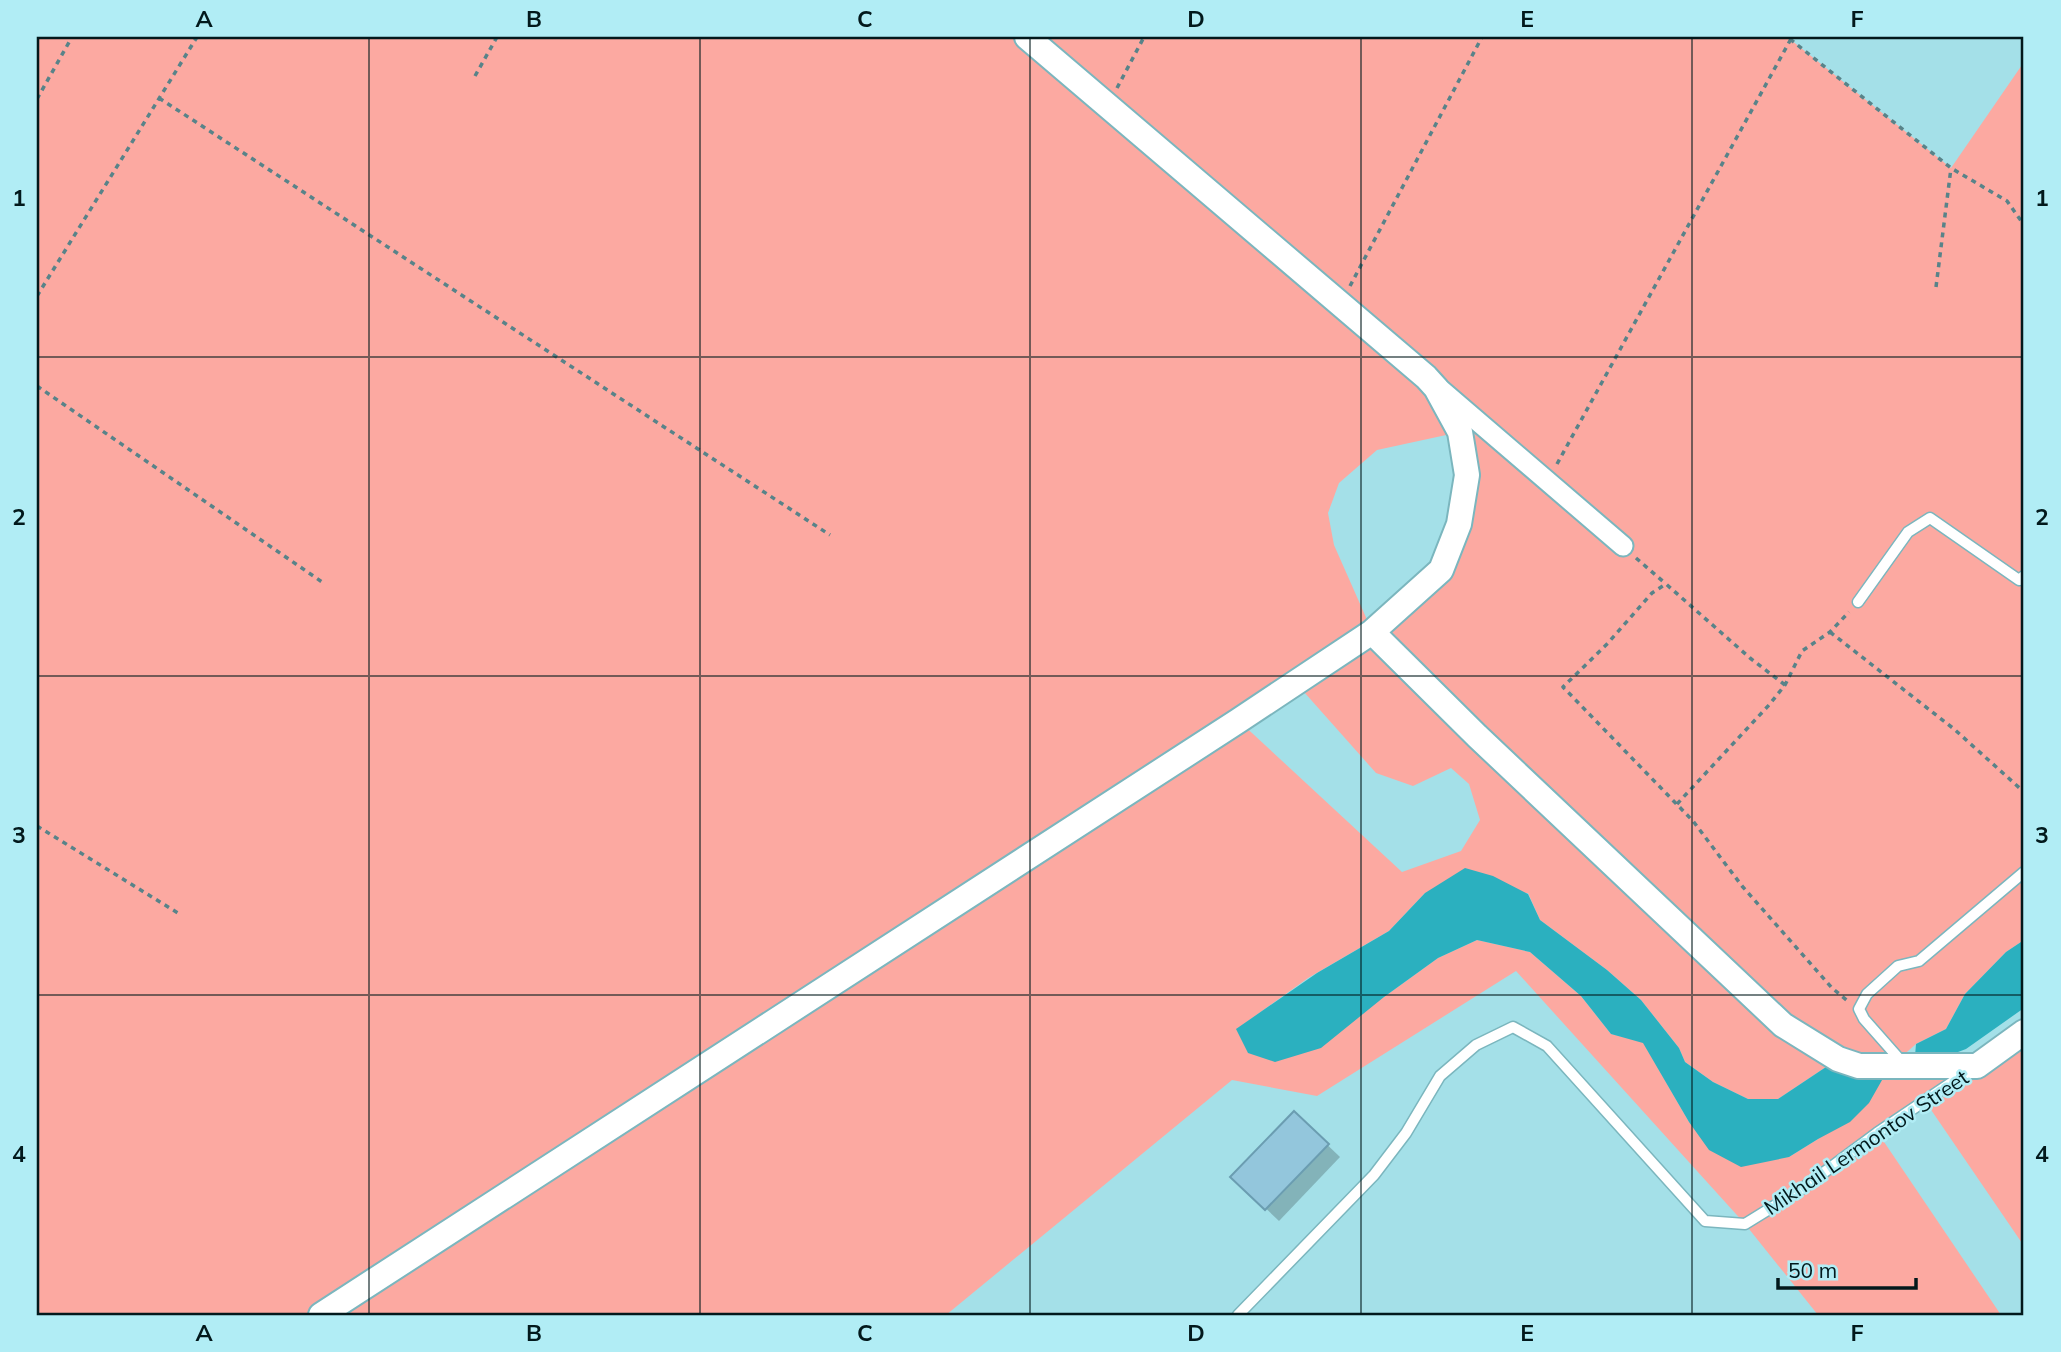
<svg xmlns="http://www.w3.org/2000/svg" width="2061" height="1352" viewBox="0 0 2061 1352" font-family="Mulish,sans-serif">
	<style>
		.green { fill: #fca9a1; fill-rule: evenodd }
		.water { fill: #2bb0bf }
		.shadow { fill: #0003 }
		.building { fill: #93c6dc; stroke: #6b9db1; stroke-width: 2 }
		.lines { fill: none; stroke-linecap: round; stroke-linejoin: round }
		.service-casing { stroke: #7bb6be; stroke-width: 13 }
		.minor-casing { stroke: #7bb6be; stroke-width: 23 }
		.tertiary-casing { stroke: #7bb6be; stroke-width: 28 }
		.path { stroke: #588389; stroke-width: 3.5; stroke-dasharray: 5 5; stroke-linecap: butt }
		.service { stroke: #fff; stroke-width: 10 }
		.minor { stroke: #fff; stroke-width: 19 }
		.tertiary { stroke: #fff; stroke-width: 24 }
		.grid { fill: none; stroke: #02191c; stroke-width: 2; stroke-opacity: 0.55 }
		.labels { text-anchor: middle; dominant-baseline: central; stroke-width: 5; stroke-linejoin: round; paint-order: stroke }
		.street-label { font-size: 21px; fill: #02191c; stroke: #b1edf5 }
		.neatline { fill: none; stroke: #02191c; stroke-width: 2.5 }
		.grid-label { font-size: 23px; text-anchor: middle; font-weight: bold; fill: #02191c }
	</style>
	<rect width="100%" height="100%" fill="#a4e0e8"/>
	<path class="green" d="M 37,37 L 1792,37 L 1791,40 L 1951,168 L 2024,62 L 2024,940 L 2006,952 L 1965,994 L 1946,1029 L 1916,1044 L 1891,1066 L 1977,1066 L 2024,1032 L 2024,1246 L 1925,1101 L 1878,1133 L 2001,1315 L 1818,1315 L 1745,1224 L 1516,971 L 1317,1096 L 1232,1080 L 946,1315 L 37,1315 ZM 1460,432 L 1459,524 L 1441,570 L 1372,631 L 1334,545 L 1328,513 L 1339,483 L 1377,450 ZM 1296,683 L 1376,773 L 1413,786 L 1451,768 L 1469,784 L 1480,820 L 1461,851 L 1402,872 L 1239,721 ZM 1425,893 L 1528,893 L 1540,920 L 1607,970 L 1641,1000 L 1679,1048 L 1685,1062 L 1713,1082 L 1748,1099 L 1778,1099 L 1838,1059 L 1818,1139 L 1789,1157 L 1689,1122 L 1643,1042 L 1611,1034 L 1581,996 L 1530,952 L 1477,940 L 1438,958 L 1384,997 L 1237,1029 L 1308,978 L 1389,931 Z"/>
	<path class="water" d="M 1465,868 L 1493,876 L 1528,894 L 1540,920 L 1607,970 L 1641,1000 L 1679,1048 L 1685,1062 L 1713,1082 L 1748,1099 L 1778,1099 L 1838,1059 L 1890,1066 L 1869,1103 L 1850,1122 L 1818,1139 L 1789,1157 L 1741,1167 L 1709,1150 L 1689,1122 L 1643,1043 L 1611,1034 L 1581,996 L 1530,952 L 1477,940 L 1438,958 L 1384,997 L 1321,1048 L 1275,1062 L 1248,1053 L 1236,1029 L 1317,973 L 1389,931 L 1425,893 Z
		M 2024,940 L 2024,1008 L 1966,1049 L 1942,1058 L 1915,1056 L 1916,1044 L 1946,1029 L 1965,994 L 2006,952 Z"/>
	<path class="shadow" d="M 1294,1113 L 1340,1157 L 1279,1221 L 1233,1177 Z"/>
	<path class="building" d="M 1294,1111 L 1329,1144 L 1265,1210 L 1230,1177 Z"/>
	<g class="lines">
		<defs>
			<path id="service" d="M 1858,602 L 1908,532 L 1930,518 L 2019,580 L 2024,576
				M 1902,1062 L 1864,1019 L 1859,1009 L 1867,994 L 1898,966 L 1919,961 L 2024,872
				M 1238,1315 L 1374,1175 L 1406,1133 L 1440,1076 L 1476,1045 L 1513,1027 L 1547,1046 L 1705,1221 L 1745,1224 L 1803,1188 L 1877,1133 L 1969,1071"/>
			<path id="minor" d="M 1440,389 L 1623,546"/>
			<path id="tertiary" d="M 1027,37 L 1426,377 L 1436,388 L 1460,432 L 1467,475 L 1459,524 L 1441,570 L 1372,632
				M 321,1315 L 1238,721 L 1372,632 L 1477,736 L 1783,1025 L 1838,1059 L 1859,1066 L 1977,1066 L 2024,1032"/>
		</defs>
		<use href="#service" class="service-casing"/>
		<use href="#minor" class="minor-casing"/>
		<use href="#tertiary" class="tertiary-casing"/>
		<path class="path" d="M 1790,39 L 1951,168 L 2007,201 L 2024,225
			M 475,76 L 497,37
			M 1117,88 L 1144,37
			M 159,98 L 830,535
			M 37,99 L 72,37
			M 1350,286 L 1482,37
			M 1936,287 L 1951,168
			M 37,296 L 197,37
			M 37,386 L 325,584
			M 1557,464 L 1792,37
			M 1636,558 L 1666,584
			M 1830,632 L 1954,729 L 2024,792
			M 1785,685 L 1750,658 L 1666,584 L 1652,593 L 1608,643 L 1563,687 L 1693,821 L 1742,886 L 1832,988 L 1849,1002
			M 1677,804 L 1769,705 L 1785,685 L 1802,651 L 1830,632 L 1849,612
			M 37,826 L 178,913"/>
		<use href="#service" class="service"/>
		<use href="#minor" class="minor"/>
		<use href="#tertiary" class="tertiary"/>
	</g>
	<path class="grid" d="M 369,37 L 369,1315M 700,37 L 700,1315M 1030,37 L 1030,1315M 1361,37 L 1361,1315M 1692,37 L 1692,1315M 37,357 L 2024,357M 37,676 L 2024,676M 37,995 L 2024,995"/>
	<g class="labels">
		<g class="street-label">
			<text transform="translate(1866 1142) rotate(-34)">Mikhail Lermontov Street</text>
		</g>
	</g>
	<rect width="2061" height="1352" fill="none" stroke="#b1edf5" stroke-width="77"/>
	<path d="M1778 1278v10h138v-10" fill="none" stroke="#02191c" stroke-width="3.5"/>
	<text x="1788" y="1278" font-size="21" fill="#02191c" stroke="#b1edf5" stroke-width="5" paint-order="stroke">50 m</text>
	<rect x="38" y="38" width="1984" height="1276" class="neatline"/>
	<g class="grid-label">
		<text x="204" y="27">A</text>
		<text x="534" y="27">B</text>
		<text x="865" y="27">C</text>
		<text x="1196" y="27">D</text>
		<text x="1527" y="27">E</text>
		<text x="1857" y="27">F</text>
		<text x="19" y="206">1</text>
		<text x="2042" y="206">1</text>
		<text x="19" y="525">2</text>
		<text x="2042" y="525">2</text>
		<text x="19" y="843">3</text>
		<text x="2042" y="843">3</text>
		<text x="19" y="1162">4</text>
		<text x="2042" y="1162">4</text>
		<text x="204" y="1341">A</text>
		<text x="534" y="1341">B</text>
		<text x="865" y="1341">C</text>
		<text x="1196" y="1341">D</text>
		<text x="1527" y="1341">E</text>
		<text x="1857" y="1341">F</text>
	</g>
</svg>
